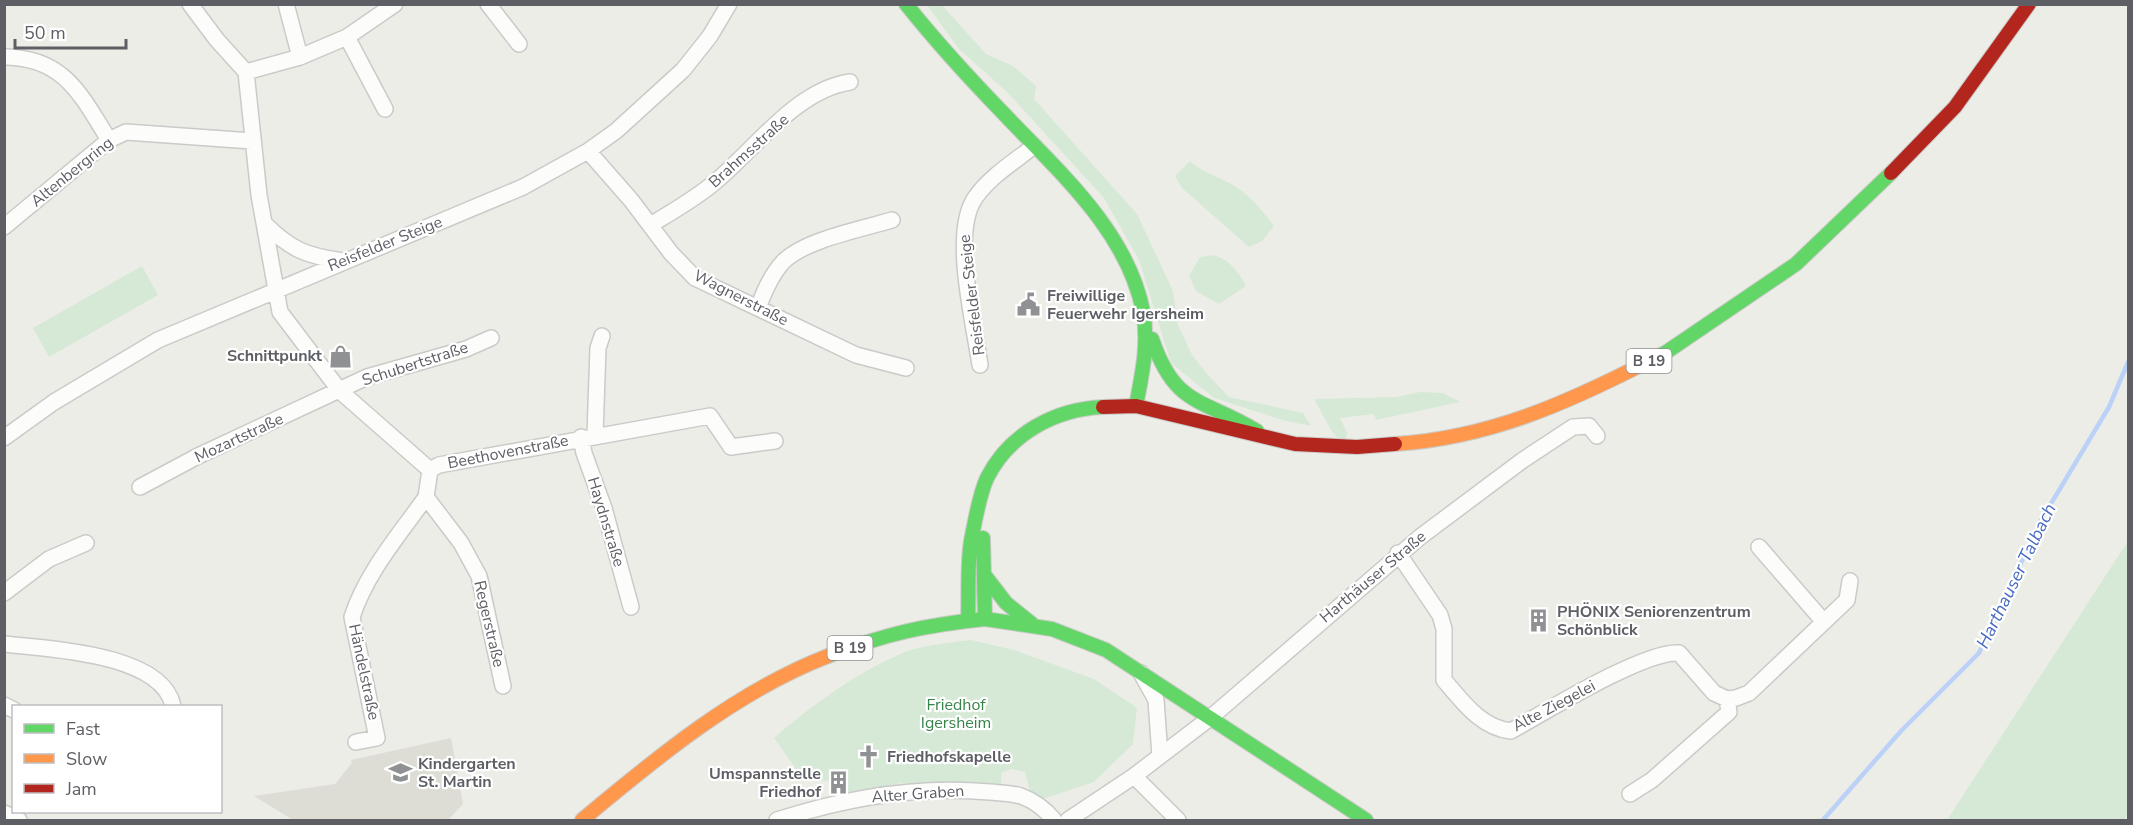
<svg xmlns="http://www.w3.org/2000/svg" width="2133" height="825" viewBox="0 0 2133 825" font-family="'Nunito Sans',sans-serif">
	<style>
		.education { fill: #ddddd5 }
		.green { fill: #d5e9d6 }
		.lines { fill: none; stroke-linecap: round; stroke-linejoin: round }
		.stream { stroke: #bbd1f7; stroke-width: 4.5 }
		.street-casing { stroke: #cacbc9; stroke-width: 18 }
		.fast-casing { stroke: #cacac8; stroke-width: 16 }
		.slow-casing { stroke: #cacac8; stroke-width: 16 }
		.jam-casing { stroke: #cacac8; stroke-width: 16 }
		.street { stroke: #fcfcfb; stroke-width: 15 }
		.fast { stroke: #63d668; stroke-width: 14 }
		.slow { stroke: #ff974d; stroke-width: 14 }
		.jam { stroke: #b3261e; stroke-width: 14 }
		.labels { text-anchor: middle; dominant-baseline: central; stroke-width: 4.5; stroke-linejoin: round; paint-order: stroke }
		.shield { fill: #fff; stroke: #8e8f93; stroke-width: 1.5 }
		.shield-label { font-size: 15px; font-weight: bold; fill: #5d5f65 }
		.street-label { font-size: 16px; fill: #5d5f65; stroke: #fff }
		.poi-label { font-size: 16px; font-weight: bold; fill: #5d5f65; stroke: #fff; text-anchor: start }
		.park-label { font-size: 16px; fill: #368349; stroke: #fff }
		.water-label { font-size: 18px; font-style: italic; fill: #486ac2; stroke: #fff }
	</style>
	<rect width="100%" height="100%" fill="#edede7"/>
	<path class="education" d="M 451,738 L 463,804 L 448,820 L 293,820 L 254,796 L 335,784 L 352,763 L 351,760 Z"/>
	<path class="green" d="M 927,5 L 942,5 L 986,54 L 1013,66 L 1036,86 L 1034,99 L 1137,214 L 1173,291 L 1178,325 L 1192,355 L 1209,376 L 1229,397 L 1303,413 L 1311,426 L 1286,421 L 1214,398 L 1171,363 L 1139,260 L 1104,198 L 1007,92 L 959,49 Z
		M 1190,161 C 1204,174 1221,177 1236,187 C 1252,197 1263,212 1274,226 L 1262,241 L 1249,247 L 1182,188 L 1175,176 Z
		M 1214,255 C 1231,261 1238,271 1246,286 L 1219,304 L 1196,291 L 1189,276 L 1200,257 Z
		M 142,266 L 158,295 L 49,357 L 33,328 Z
		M 1420,392 L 1443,393 L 1460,402 L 1376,420 L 1374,414 L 1340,418 L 1347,433 L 1344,447 L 1331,430 L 1314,399 L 1396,397 Z
		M 2128,541 L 2128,814 L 2124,820 L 1947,820 Z
		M 971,640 L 1014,650 L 1094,679 L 1137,708 L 1133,744 L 1094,782 L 1033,802 L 1025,772 L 1011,769 L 1001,773 L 1002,793 L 902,783 L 843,794 L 840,781 L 804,780 L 774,738 C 811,706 853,675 898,655 C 920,645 947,643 971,640 Z"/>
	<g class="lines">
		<path class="stream" d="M 1823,820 L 1901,731 L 1979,653 L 2040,522 L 2109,407 L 2128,362"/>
		<defs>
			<path id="street" d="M 190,4 L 217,40 L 246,72 L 259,195 L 280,312 L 340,391 L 430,470 L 439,465 L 710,416 L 731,447 L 775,441
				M 286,4 L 300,57
				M 488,4 L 519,44
				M 347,37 L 385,109
				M 4,57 C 64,57 81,95 109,140
				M 246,72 L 300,57 L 347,37 L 395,4
				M 588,151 L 631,200 L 671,253 L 695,278 L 856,355 L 906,368
				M 265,224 C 291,250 307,256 343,261
				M 650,225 C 672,212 695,199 715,182 C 755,149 796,90 850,82
				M 4,227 L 109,140 L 126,132 L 252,141
				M 758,308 C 764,292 771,275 783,262 C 804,240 862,229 892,220
				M 980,365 C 974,323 951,233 975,198 C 989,177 1014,162 1034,146
				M 595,435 L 598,348 L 602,336
				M 581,437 L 584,453 L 604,508 L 631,607
				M 4,438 L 54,402 L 158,340 L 523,187 L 588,151 L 616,131 L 683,70 L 710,36 L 729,4
				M 430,470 L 426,497 L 461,543 L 479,576 L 503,686
				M 140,487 L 198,456 L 367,377 L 466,349 L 491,338
				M 1759,547 L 1824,622
				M 1398,553 L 1440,615 L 1444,629 L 1444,680 C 1462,701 1481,728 1511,731 C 1545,712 1645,650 1679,653 L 1714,693 L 1727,699 L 1736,698 L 1749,693 L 1847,600 L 1850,581
				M 4,593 L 49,559 L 86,543
				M 4,644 C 48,649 162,653 173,706
				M 1141,673 L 1156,700 L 1160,756
				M 4,705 L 14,710
				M 356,742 L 377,738 L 352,617 C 366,573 399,535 426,497
				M 1134,776 L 1178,820
				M 1630,794 L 1652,780 L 1729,712 L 1727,699
				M 4,813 L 19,820
				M 777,820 C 845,798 917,785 990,792 C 1000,793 1012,793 1021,796 C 1035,801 1045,809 1054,820
				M 1068,820 L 1134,776 L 1210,718 L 1420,537 L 1523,460 L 1573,427 L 1589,426 L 1597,436"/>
			<path id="fast" d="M 906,4 C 937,43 971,80 1006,116 C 1060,173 1127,231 1143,311 C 1149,344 1142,374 1136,406
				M 1152,339 C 1175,407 1202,398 1257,431
				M 1647,362 L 1665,353 L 1796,264 L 1891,173
				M 986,577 L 1006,603 L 1032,624
				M 968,619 C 969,594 967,566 971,541 C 975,522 979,495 987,478 C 1009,434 1055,409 1103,407
				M 985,619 L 1052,629 L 1106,650 L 1366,820
				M 828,656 C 885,634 925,625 985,619 L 983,538"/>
			<path id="slow" d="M 1395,444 C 1488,438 1565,404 1647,362
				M 582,820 C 656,758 737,691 828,656"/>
			<path id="jam" d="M 1891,173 L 1955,107 L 2029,4
				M 1103,407 L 1136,406 L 1295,444 L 1357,447 L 1395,444"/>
		</defs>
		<use href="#street" class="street-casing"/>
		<use href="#fast" class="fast-casing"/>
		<use href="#slow" class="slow-casing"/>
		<use href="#jam" class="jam-casing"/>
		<use href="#street" class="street"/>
		<use href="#fast" class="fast"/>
		<use href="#slow" class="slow"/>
		<use href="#jam" class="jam"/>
	</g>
	<defs>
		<symbol id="civic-bare" viewBox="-9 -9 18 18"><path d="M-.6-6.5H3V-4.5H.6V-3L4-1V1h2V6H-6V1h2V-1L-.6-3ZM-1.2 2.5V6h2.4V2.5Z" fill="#8f9192" stroke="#fff" stroke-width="2.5" paint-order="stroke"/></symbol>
		<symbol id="shop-bare" viewBox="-9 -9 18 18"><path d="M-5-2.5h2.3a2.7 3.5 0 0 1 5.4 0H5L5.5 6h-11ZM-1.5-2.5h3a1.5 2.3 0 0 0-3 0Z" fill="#8f9192" stroke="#fff" stroke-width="2.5" paint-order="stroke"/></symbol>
		<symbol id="building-bare" viewBox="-9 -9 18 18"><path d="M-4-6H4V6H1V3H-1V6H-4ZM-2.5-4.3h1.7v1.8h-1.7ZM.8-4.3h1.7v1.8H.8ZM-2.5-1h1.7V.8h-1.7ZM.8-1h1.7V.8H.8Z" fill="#8f9192" stroke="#fff" stroke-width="2.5" paint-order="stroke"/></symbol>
		<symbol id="church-bare" viewBox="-9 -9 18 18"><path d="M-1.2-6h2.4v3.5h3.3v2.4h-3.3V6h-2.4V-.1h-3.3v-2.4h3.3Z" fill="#8f9192" stroke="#fff" stroke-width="2.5" paint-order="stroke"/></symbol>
		<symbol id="school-bare" viewBox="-9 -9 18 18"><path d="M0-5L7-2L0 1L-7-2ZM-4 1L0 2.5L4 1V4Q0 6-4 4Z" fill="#8f9192" stroke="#fff" stroke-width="2.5" paint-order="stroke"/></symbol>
	</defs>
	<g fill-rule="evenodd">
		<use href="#civic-bare" x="1012" y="288" width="33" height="33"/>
		<use href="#shop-bare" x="324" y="340" width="33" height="33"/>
		<use href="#building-bare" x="1522" y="604" width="33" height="33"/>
		<use href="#church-bare" x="852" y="740" width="33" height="33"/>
		<use href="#school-bare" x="384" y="756" width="33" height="33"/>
		<use href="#building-bare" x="822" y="766" width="33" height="33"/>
	</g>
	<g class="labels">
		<g class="shield">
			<rect x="1626.5" y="349" width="45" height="24" rx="4.5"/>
			<rect x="827.5" y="636" width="45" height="24" rx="4.5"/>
		</g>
		<g class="shield-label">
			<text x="1649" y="361">B 19</text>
			<text x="850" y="648">B 19</text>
		</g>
		<g class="street-label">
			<text transform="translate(749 151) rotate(-42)">Brahmsstraße</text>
			<text transform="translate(72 172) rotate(-39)">Altenbergring</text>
			<text transform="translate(385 244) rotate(-22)">Reisfelder Steige</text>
			<text transform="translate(972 295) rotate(-97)">Reisfelder Steige</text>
			<text transform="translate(741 298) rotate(27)">Wagnerstraße</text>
			<text transform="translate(415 364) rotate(-18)">Schubertstraße</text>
			<text transform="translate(239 438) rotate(-25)">Mozartstraße</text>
			<text transform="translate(508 452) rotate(-11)">Beethovenstraße</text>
			<text transform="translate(606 522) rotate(73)">Haydnstraße</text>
			<text transform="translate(1373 577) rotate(-40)">Harthäuser Straße</text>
			<text transform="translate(489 624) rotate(77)">Regerstraße</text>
			<text transform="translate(364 672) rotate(78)">Händelstraße</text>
			<text transform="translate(1554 706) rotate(-28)">Alte Ziegelei</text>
			<text transform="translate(918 794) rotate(-4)">Alter Graben</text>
		</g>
		<g class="poi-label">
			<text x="1047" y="296">Freiwillige<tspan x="1047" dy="18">Feuerwehr Igersheim</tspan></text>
			<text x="322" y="356" text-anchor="end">Schnittpunkt</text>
			<text x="1557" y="612">PHÖNIX Seniorenzentrum<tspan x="1557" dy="18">Schönblick</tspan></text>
			<text x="887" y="757">Friedhofskapelle</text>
			<text x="418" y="764">Kindergarten<tspan x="418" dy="18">St. Martin</tspan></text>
			<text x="821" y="774" text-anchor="end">Umspannstelle<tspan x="821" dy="18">Friedhof</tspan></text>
		</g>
		<g class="park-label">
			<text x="956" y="705">Friedhof<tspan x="956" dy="18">Igersheim</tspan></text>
		</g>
		<g class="water-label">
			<text transform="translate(2016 576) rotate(-64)">Harthauser Talbach</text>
		</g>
	</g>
	<rect width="2133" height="825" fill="none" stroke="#5d5f65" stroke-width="12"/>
	<rect x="12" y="705" width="210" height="108" fill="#ffffff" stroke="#bebfc1" stroke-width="1.5"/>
	<rect x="24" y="724" width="30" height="9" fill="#63d668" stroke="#bebfc1" stroke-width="1.5"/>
	<text x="66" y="735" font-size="18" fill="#5d5f65">Fast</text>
	<rect x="24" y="754" width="30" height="9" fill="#ff974d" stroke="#bebfc1" stroke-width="1.5"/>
	<text x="66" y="765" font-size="18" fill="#5d5f65">Slow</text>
	<rect x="24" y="784" width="30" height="9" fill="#b3261e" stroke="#bebfc1" stroke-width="1.5"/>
	<text x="66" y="795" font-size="18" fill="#5d5f65">Jam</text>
	<path d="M15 39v9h111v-9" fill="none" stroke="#5d5f65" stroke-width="3"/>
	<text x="24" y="39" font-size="18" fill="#5d5f65" stroke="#ffffff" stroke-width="4.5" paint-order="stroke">50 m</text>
</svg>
